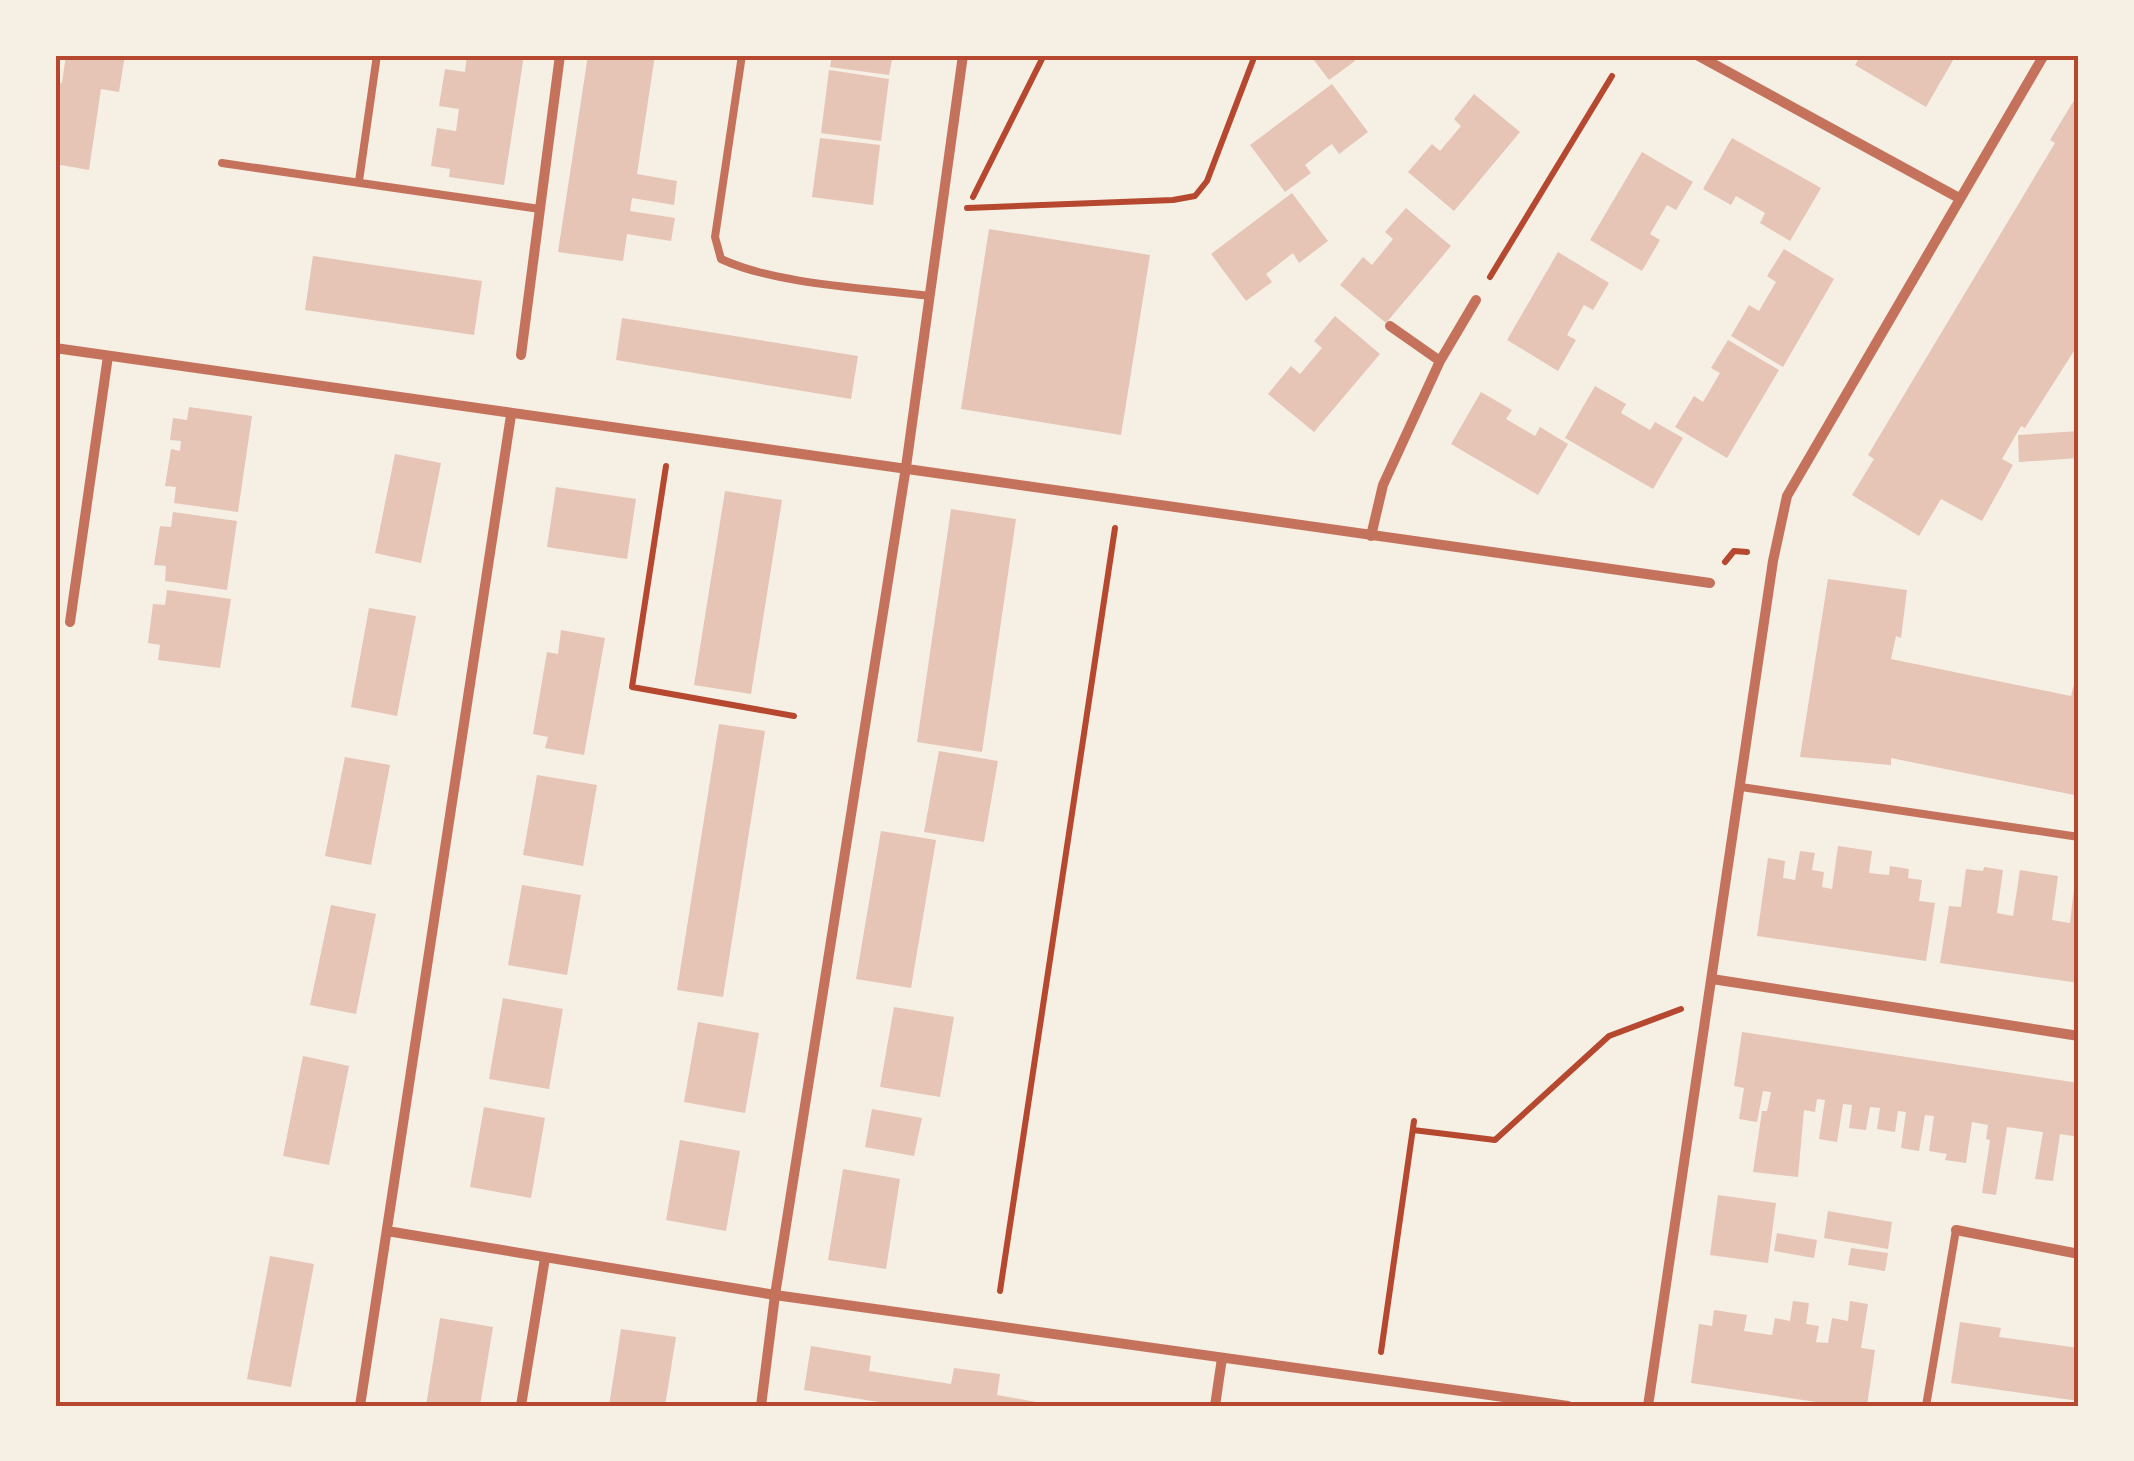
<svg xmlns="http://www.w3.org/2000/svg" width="2134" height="1461" viewBox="0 0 2134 1461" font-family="'Nunito Sans',sans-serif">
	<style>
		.building { fill: #e6c5b7 }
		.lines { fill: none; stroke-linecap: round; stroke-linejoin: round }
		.path { stroke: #b5482f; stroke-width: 6 }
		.service { stroke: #c5725c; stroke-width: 8 }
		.minor { stroke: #c5725c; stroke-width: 10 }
		.neatline { fill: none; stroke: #b5482f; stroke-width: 4 }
	</style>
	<rect width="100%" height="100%" fill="#f6efe4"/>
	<path class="building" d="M 66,55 L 125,55 L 119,92 L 101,89 L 89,170 L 55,164 L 55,82 L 62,83 Z
		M 467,55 L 524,55 L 504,185 L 449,177 L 450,169 L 431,166 L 437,128 L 456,131 L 459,109 L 439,106 L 445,69 L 465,72 Z
		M 588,55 L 655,55 L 637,174 L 677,181 L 674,205 L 632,198 L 630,211 L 675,218 L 671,241 L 627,234 L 623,261 L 558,252 Z
		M 832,55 L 893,55 L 889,75 L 830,67 Z
		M 1310,55 L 1351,55 L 1355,61 L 1329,80 Z
		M 1861,55 L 1956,55 L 1926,107 L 1855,65 Z
		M 829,70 L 889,79 L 881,141 L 821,133 Z
		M 1332,84 L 1368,132 L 1339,154 L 1332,144 L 1325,149 L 1305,165 L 1311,173 L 1285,192 L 1250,145 Z
		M 1474,94 L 1520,132 L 1454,211 L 1408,172 L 1432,144 L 1440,151 L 1461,126 L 1454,119 Z
		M 2076,97 L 2079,98 L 2079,343 L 2025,428 L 2021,426 L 2002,459 L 2013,465 L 1982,521 L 1941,499 L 1919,536 L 1852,495 L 1874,459 L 1868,455 L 2055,143 L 2050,140 Z
		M 820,138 L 880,145 L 873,205 L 812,197 Z
		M 1732,138 L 1821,188 L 1790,241 L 1760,223 L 1765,213 L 1736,196 L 1731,205 L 1703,189 Z
		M 1642,152 L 1693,182 L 1676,210 L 1667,205 L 1650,234 L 1660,240 L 1642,271 L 1590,240 Z
		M 1292,193 L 1328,241 L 1299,263 L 1293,253 L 1266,274 L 1272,282 L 1246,301 L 1211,254 Z
		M 1406,208 L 1451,246 L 1386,323 L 1340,285 L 1363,257 L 1372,265 L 1393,239 L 1385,232 Z
		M 989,229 L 1150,255 L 1121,435 L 961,409 Z
		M 1784,249 L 1834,279 L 1783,367 L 1731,336 L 1749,305 L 1759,311 L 1776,282 L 1767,276 Z
		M 1558,252 L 1609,283 L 1593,310 L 1584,305 L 1567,335 L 1576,340 L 1558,371 L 1507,340 Z
		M 313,256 L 482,281 L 474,335 L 305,310 Z
		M 1335,316 L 1380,354 L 1314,432 L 1268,394 L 1291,366 L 1300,374 L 1322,348 L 1314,341 Z
		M 622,318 L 858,356 L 851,399 L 616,360 Z
		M 1728,340 L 1779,370 L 1727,458 L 1675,427 L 1694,396 L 1703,402 L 1720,373 L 1711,368 Z
		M 1595,386 L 1626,404 L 1621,413 L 1650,430 L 1655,422 L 1683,438 L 1653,489 L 1565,438 Z
		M 1481,392 L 1512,410 L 1506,419 L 1535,436 L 1540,427 L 1568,444 L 1538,495 L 1451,444 Z
		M 189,407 L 252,416 L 238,512 L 174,503 L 176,487 L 165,486 L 171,449 L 180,451 L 181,441 L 170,440 L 173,418 L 187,420 Z
		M 2079,431 L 2079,458 L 2019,462 L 2018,435 Z
		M 395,454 L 441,463 L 421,563 L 375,553 Z
		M 556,487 L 636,499 L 627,559 L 547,547 Z
		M 725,491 L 782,500 L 751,694 L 694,685 Z
		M 951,509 L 1016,519 L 982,752 L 917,742 Z
		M 173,512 L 237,521 L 227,590 L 165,581 L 166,566 L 154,565 L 160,526 L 171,527 Z
		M 1828,579 L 1907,590 L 1901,638 L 1896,636 L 1891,659 L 2071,696 L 2079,663 L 2079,796 L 1891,758 L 1891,765 L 1800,757 Z
		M 167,590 L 231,599 L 220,668 L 158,660 L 160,645 L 148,643 L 153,604 L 165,605 Z
		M 369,608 L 416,616 L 397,716 L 351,707 Z
		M 561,630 L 605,638 L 584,755 L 545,748 L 548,737 L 533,734 L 547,652 L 558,654 Z
		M 719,724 L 765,731 L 723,997 L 677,990 Z
		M 939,751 L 998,761 L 984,842 L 924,832 Z
		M 345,757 L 390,765 L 371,865 L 325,856 Z
		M 537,775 L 597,785 L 583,866 L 523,855 Z
		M 881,831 L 936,840 L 911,988 L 856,979 Z
		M 1838,846 L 1872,851 L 1869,873 L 1889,875 L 1890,866 L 1909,869 L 1908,878 L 1922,880 L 1919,901 L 1935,903 L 1926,961 L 1757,936 L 1768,858 L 1785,861 L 1783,878 L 1795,880 L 1800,851 L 1815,853 L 1812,870 L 1824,872 L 1822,887 L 1832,889 Z
		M 1984,867 L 2003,870 L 1997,913 L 2013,916 L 2020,870 L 2058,876 L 2052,920 L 2070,923 L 2074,888 L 2079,889 L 2079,983 L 1940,963 L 1949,906 L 1961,907 L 1966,869 L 1983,871 Z
		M 522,885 L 581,895 L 567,975 L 508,965 Z
		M 331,905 L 376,914 L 356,1014 L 310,1005 Z
		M 503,998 L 563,1009 L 549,1089 L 489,1079 Z
		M 894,1007 L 954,1017 L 940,1097 L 880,1087 Z
		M 698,1022 L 759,1033 L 745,1113 L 684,1102 Z
		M 1742,1032 L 2079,1083 L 2079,1137 L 2060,1134 L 2053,1181 L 2035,1179 L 2043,1132 L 2007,1127 L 1996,1195 L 1982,1193 L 1990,1140 L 1986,1139 L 1988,1125 L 1972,1122 L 1966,1163 L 1945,1160 L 1947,1154 L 1929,1151 L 1934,1116 L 1925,1115 L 1919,1151 L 1901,1148 L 1906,1112 L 1898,1111 L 1895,1132 L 1877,1129 L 1880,1108 L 1870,1107 L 1866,1130 L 1849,1128 L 1852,1105 L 1843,1104 L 1837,1142 L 1819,1139 L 1825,1100 L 1817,1099 L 1815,1112 L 1804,1110 L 1798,1177 L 1753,1172 L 1762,1111 L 1767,1111 L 1771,1092 L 1763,1091 L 1757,1122 L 1739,1119 L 1744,1088 L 1734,1086 Z
		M 303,1056 L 349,1066 L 329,1165 L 283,1156 Z
		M 484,1107 L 545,1118 L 531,1198 L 470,1187 Z
		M 872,1109 L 922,1118 L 914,1156 L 865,1147 Z
		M 680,1140 L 740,1151 L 726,1231 L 666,1220 Z
		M 843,1169 L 900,1179 L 886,1269 L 828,1260 Z
		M 1718,1195 L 1776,1203 L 1768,1263 L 1710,1255 Z
		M 1828,1211 L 1892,1222 L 1888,1249 L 1824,1238 Z
		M 1777,1233 L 1817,1240 L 1814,1258 L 1774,1251 Z
		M 1851,1248 L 1888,1253 L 1885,1271 L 1848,1265 Z
		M 270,1256 L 314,1264 L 291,1387 L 247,1379 Z
		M 1793,1301 L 1809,1303 L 1806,1324 L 1819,1326 L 1816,1342 L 1828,1343 L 1832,1318 L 1848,1321 L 1850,1301 L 1868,1304 L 1861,1348 L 1875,1350 L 1867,1406 L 1842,1406 L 1691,1383 L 1699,1324 L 1712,1326 L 1714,1310 L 1747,1315 L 1744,1331 L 1772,1335 L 1775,1318 L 1790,1321 Z
		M 440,1318 L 493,1327 L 480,1406 L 426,1406 Z
		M 1960,1322 L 2001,1328 L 1999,1337 L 2079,1348 L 2079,1401 L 1951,1383 Z
		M 621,1329 L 676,1337 L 665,1406 L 609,1406 Z
		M 811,1346 L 871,1356 L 869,1371 L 951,1384 L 954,1368 L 1000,1374 L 997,1395 L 1059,1406 L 903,1406 L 804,1390 Z"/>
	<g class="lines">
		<path class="path" d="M 973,197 L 1044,55
			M 967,208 L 1173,200 L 1195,196 L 1207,181 L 1255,55
			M 1490,277 L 1612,76
			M 666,466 L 632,687 L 794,716
			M 1725,562 L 1734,551 L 1747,552
			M 1413,1130 L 1495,1140 L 1609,1036 L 1681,1009
			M 1000,1291 L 1115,528
			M 1381,1352 L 1414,1121"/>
		<path class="service" d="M 742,55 L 715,237 L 721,259 C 777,285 868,288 930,296
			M 222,163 L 540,209
			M 359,181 L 377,55
			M 1741,787 L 2079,837
			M 1926,1406 L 1956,1230"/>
		<path class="minor" d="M 1697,55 L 1959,198
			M 55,348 L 1710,583
			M 521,355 L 560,55
			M 1440,361 L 1476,300
			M 1371,536 L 1383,485 L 1440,361 L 1390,326
			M 70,622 L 108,356
			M 1712,979 L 2079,1036
			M 1956,1230 L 2079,1254
			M 387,1231 L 775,1295 L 1568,1406
			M 360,1406 L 511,415
			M 521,1406 L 545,1258
			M 761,1406 L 775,1295 L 906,467 L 963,55
			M 1215,1406 L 1222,1358
			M 1648,1406 L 1773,561 L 1787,496 L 2044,55"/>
	</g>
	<rect width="2134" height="1461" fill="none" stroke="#f6efe4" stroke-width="115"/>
	<rect x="58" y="58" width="2018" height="1346" class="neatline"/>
</svg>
